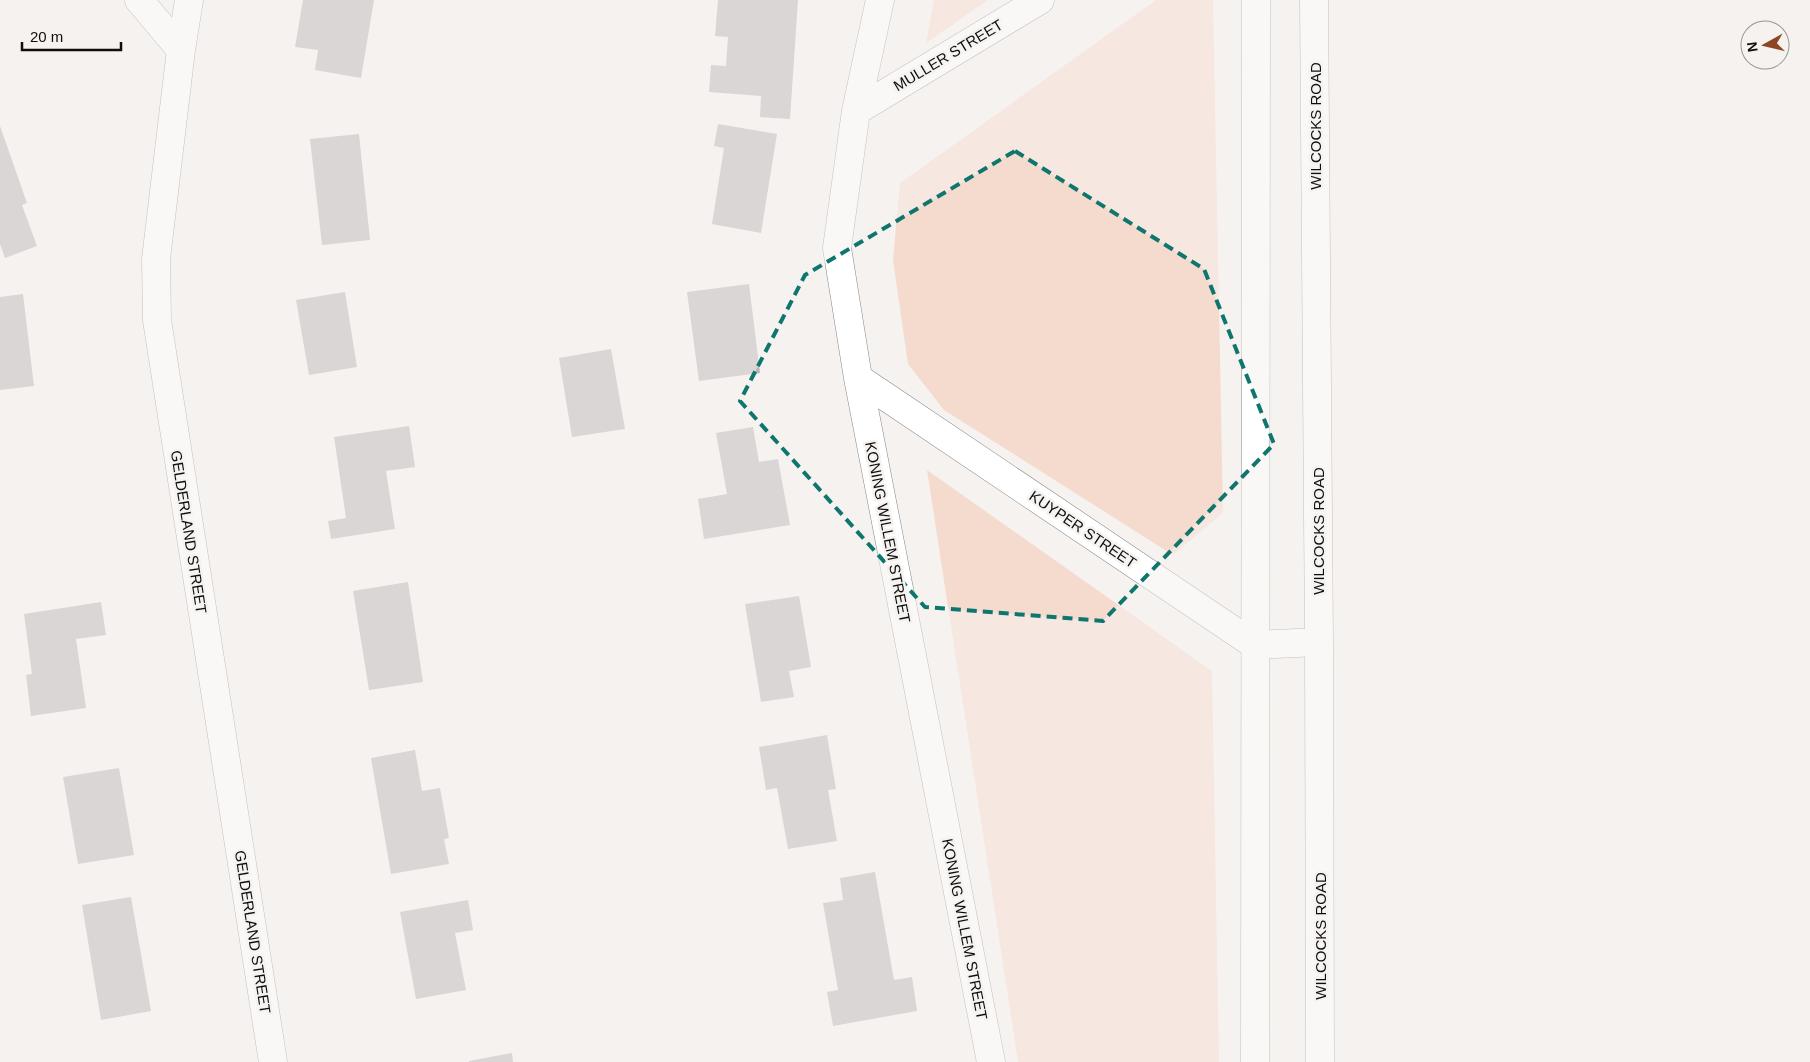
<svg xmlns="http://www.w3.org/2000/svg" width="1810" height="1062" viewBox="0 0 1810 1062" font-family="Arial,sans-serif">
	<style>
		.green { fill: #f5dace }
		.building { fill: #b7b4b3 }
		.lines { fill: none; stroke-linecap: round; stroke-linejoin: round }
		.minor-casing { stroke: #878483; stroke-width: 29 }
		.minor { stroke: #fff; stroke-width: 28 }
		.marked { fill: none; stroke: #0f766e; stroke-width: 4; stroke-dasharray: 10 6; stroke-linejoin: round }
		.labels { text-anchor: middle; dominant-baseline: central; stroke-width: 5; stroke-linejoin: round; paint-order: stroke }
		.street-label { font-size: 15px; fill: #0f0e0d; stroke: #f5f2f0 }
	</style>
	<rect width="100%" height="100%" fill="#f5f2f0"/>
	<path class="green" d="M 934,0 L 988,0 L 926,43 Z
		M 1156,0 L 1213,0 L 1223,513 L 1173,555 L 944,410 L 908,364 L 893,260 L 900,183 Z
		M 927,470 L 1212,671 L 1219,1062 L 1018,1062 Z"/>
	<path class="building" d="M 303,0 L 374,0 L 361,78 L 315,70 L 318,50 L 295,47 Z
		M 718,0 L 798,0 L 790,119 L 760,117 L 761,96 L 709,92 L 711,65 L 726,66 L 728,37 L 715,36 Z
		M 718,124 L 777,134 L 761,233 L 712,224 L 724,148 L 714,146 Z
		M 0,126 L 27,203 L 22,205 L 37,246 L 5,258 L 0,244 Z
		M 359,134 L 370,240 L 322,245 L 310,139 Z
		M 749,284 L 760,373 L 699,381 L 687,292 Z
		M 345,292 L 357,367 L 309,375 L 296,300 Z
		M 23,294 L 34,386 L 0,390 L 0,297 Z
		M 611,349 L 625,429 L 572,437 L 559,358 Z
		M 409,426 L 415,467 L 386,471 L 395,529 L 331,539 L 328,521 L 346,518 L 334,437 Z
		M 753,427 L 759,462 L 778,459 L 790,525 L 704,539 L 698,499 L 727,494 L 716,433 Z
		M 408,582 L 423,682 L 369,690 L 353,591 Z
		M 799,596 L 811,667 L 789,671 L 794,697 L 761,702 L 745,604 Z
		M 101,602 L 106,635 L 76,639 L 86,708 L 31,716 L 26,675 L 32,674 L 24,614 Z
		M 827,735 L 836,789 L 828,790 L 837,841 L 788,849 L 777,788 L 766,790 L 759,747 Z
		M 415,750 L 422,791 L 440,788 L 449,838 L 444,839 L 449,864 L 391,874 L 371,758 Z
		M 119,768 L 134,855 L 78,864 L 63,777 Z
		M 875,872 L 894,980 L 912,977 L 917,1011 L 833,1026 L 827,992 L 838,990 L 823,903 L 843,900 L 840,878 Z
		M 131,897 L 151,1011 L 101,1020 L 82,905 Z
		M 468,900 L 473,930 L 455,933 L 466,990 L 416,999 L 400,912 Z
		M 512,1053 L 513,1062 L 469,1062 L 469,1061 Z"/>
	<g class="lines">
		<defs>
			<path id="minor" d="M 139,0 L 181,50
				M 189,0 L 181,50 L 156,259 L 157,320 L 273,1062
				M 880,0 L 856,111 L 837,248 L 858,378 L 991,1062
				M 1314,0 L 1319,642 L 1320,1062
				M 856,111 L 1040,0
				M 858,378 L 1255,645 L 1319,642
				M 1255,1062 L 1256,0"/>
		</defs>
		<use href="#minor" class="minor-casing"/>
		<use href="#minor" class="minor"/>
	</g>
	<path d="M0 0H1810V1062H0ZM 1015,151 L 1204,269 L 1274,444 L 1103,621 L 925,607 L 740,401 L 805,275 Z" fill="#f5f2f0" fill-opacity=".55" fill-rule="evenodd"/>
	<path class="marked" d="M 1015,151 L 1204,269 L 1274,444 L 1103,621 L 925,607 L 740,401 L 805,275 Z"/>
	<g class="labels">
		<g class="street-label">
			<text transform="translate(948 55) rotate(-31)">MULLER STREET</text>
			<text transform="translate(1315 126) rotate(-90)">WILCOCKS ROAD</text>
			<text transform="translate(1083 529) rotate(34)">KUYPER STREET</text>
			<text transform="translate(1318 531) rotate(-90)">WILCOCKS ROAD</text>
			<text transform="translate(189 532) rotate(81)">GELDERLAND STREET</text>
			<text transform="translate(888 532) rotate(79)">KONING WILLEM STREET</text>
			<text transform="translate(965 929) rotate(79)">KONING WILLEM STREET</text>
			<text transform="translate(253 932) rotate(81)">GELDERLAND STREET</text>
			<text transform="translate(1320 936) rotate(-90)">WILCOCKS ROAD</text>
		</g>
	</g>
	<g transform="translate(1765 45) rotate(262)"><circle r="24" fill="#f5f2f0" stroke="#999795"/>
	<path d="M0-4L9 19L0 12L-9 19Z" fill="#8e4725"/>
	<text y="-8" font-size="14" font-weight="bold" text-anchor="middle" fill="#0f0e0d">N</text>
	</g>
	<path d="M22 42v8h99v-8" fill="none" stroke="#0f0e0d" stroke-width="2.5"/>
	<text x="30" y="42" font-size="15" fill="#0f0e0d" stroke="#f5f2f0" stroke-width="4" paint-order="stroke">20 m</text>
</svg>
